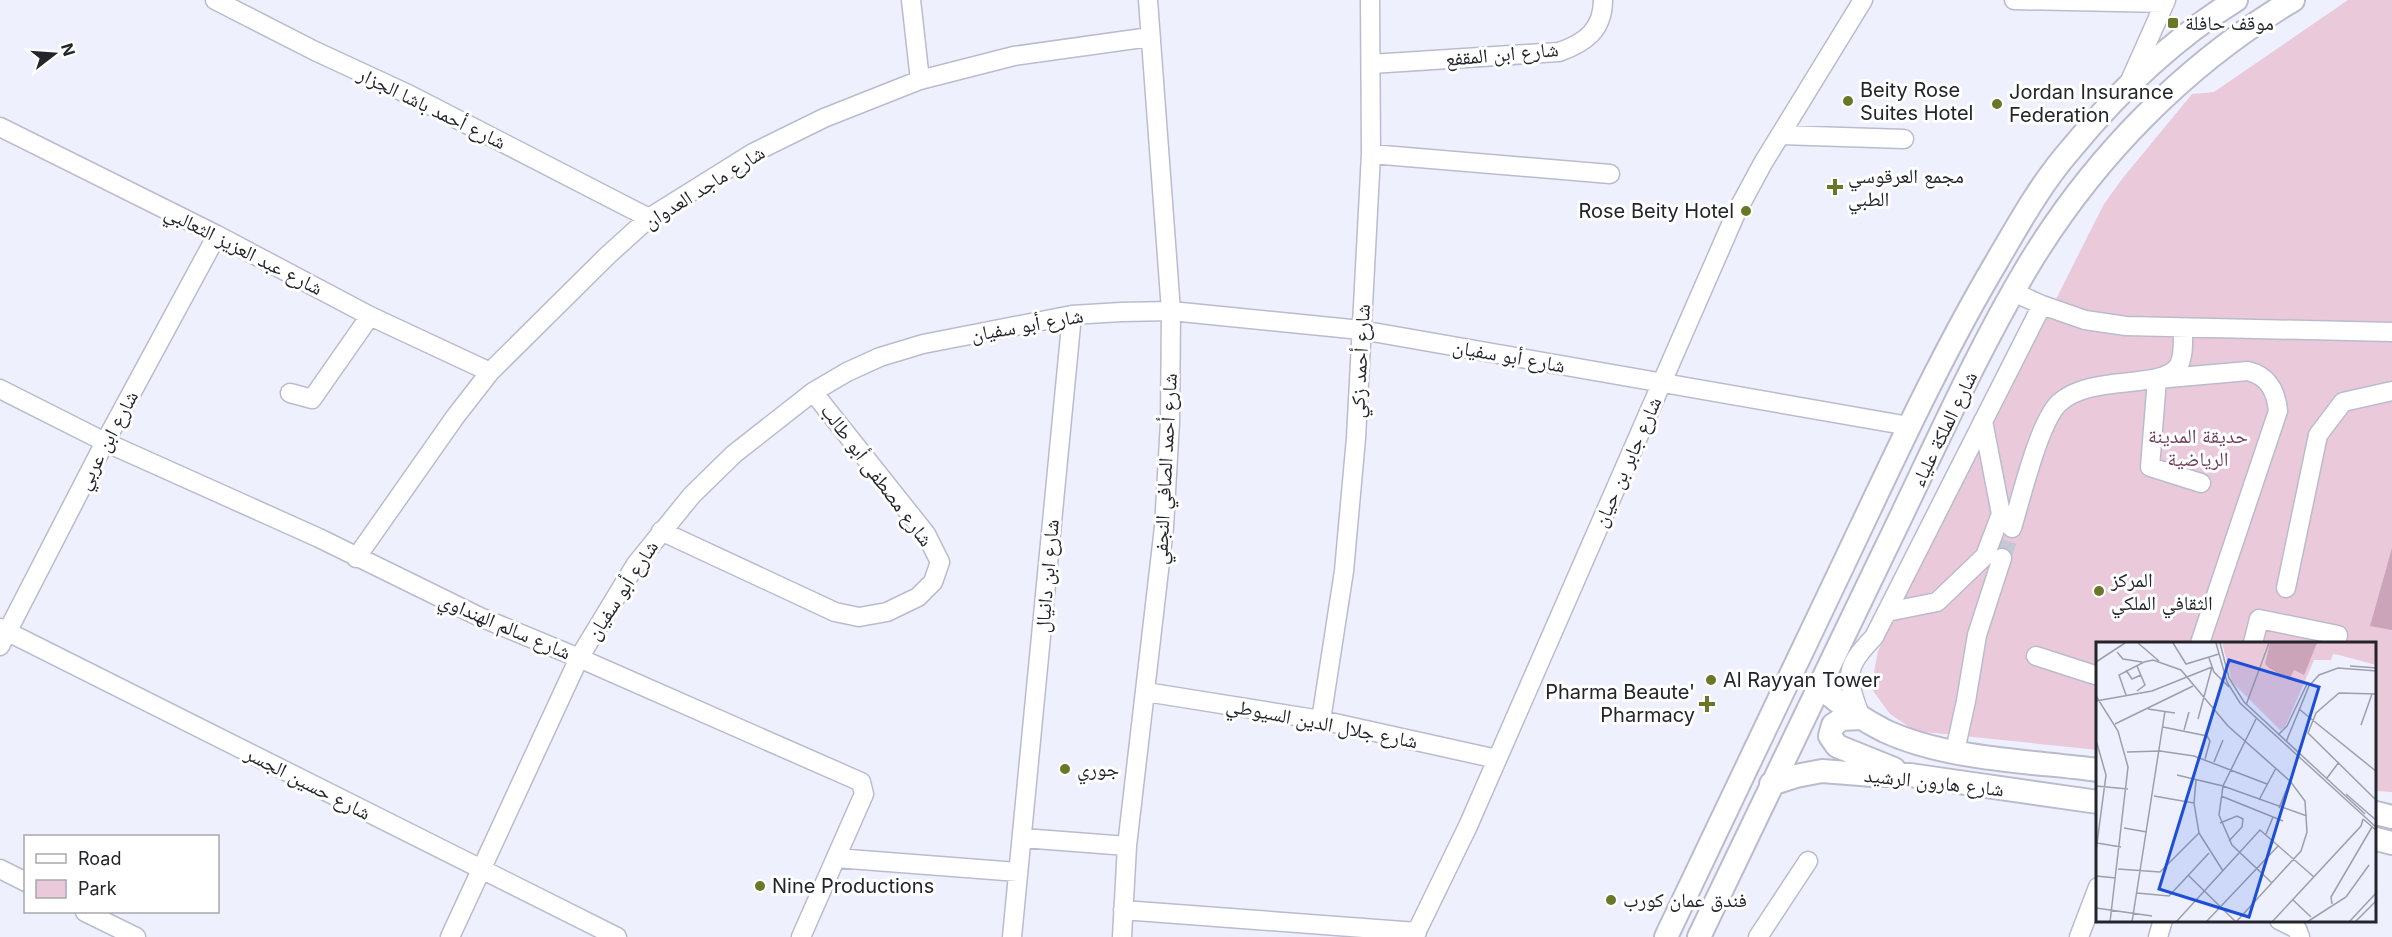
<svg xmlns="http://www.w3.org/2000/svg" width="2392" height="937" viewBox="0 0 2392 937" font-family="Inter,'Noto Naskh Arabic',sans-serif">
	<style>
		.green { fill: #eac9db }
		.forest { fill: #cba4ba }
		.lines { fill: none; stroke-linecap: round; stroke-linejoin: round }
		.minor-tunnel { stroke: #c6c7d4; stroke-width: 18; stroke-dasharray: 18 9; stroke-linecap: butt }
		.minor-casing { stroke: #babccd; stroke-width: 21 }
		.major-casing { stroke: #babccd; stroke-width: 26 }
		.minor { stroke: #fff; stroke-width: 18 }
		.major { stroke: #fff; stroke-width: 22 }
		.poi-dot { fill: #687826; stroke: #fff; stroke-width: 2 }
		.labels { text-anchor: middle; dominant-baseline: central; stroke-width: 6; stroke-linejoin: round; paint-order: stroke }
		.poi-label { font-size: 20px; fill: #24252b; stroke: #fff; text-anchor: start }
		.street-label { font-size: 20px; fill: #24252b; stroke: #fff }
		.park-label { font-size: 20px; fill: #703c5c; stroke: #fff }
		.inset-road { fill: none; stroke: #9d9faa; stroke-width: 1.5 }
		.view { fill: #1d4ed8; fill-opacity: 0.15; stroke: #1d4ed8; stroke-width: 3 }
		.inset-edge { fill: none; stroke: #24252b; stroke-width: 3 }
	</style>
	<rect width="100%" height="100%" fill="#eef0fe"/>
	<path class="green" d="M 2348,0 L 2392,0 L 2392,792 L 2376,791 L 2376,643 L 2098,643 L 2098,750 L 1915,731 L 1890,714 L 1871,688 L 1878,651 L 2104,204 L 2122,179 L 2192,94 L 2214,92 Z"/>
	<path class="forest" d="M 2392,548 L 2392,630 L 2370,626 Z"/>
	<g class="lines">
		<path class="minor-tunnel" d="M 2002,558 L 2012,528"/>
		<defs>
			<path id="minor" d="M 215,0 L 315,51 L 410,95 L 649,218
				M 911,0 L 920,80
				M 2014,0 L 2165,3
				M 1371,64 L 1559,52 C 1585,43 1603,30 1603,0
				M 2129,83 L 2166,0
				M 0,127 L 217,235 L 370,316 L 490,372
				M 1781,135 L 1904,139
				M 1371,154 L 1610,174
				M 2013,292 L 2042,305 L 2085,320 L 2126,326 L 2392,332
				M 0,389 L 105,442 L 319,538 L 480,617 L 579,658 L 861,782 L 864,794 L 801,937
				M 290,393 L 312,399 L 370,316
				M 2012,528 C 2021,498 2039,422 2059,403 C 2091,373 2164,391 2179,365 C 2184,355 2183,340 2183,329
				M 661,531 L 835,612 L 859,617 L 887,612 L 918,597 L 933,582 L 940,562 L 926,534 L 813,392
				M 356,558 L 455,417 L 490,372 L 607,256 L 649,218 L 753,153 L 824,118 L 920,80 L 1014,56 L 1150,37
				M 2286,588 L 2318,435 L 2343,402 L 2392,391
				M 1887,612 L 1937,602 L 1985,556 L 2001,514 L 1983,421
				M 0,628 L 617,937
				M 2200,643 L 2278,411 C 2276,390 2268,376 2248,371 L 2157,379 L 2150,467 L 2201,483
				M 2253,643 L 2259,619 L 2338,635 L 2336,643
				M 0,646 L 105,442 L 217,235
				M 2036,656 L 2098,676
				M 1146,692 L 1321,720 L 1497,759
				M 1861,718 C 1846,677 1843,669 1874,637 L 2042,305
				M 1321,720 L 1344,571 L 1356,438 L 1371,154 L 1370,0
				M 1955,751 L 1966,701 L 1977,635 L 2002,558
				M 1023,838 L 1127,846
				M 836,858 L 1018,872
				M 0,869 L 26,882
				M 1123,910 L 1417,932
				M 85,912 L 136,937
				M 2279,920 L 2297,929 L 2300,937
				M 450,937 L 579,658 L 636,564 L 692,495 L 734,454 L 813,392 L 847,372 L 880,357 L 923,344 L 1072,315 L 1121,312 L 1171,311 L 1361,330 L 1909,426
				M 1012,937 L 1072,315
				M 1122,937 L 1127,846 L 1164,527 L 1170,422 L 1171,311 L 1148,0
				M 1414,937 L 1468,826 L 1736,213 L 1763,163 L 1863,0
				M 1758,937 L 1808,861
				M 2079,937 L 2098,887
				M 2158,937 L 2163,920"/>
			<path id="major" d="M 1820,687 C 1840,704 1861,719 1885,731 C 1948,760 2030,761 2098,770
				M 1861,718 L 1842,719 L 1833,725 L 1830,736 L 1837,746 L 1894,769
				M 1771,784 L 1796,776 L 1822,771 L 1873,775 L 1910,775 L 2098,802
				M 2376,813 L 2392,817
				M 2376,839 L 2392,843
				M 1666,937 C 1726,811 1786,685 1846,559 C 1894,458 1940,357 1997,261 C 2019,223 2042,182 2071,149 C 2118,92 2173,39 2236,0
				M 1699,937 C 1760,809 1822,682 1883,554 C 1930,458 1973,358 2028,266 C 2093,158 2185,64 2293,0"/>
		</defs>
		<use href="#minor" class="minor-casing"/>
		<use href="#major" class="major-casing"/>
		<use href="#minor" class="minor"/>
		<use href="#major" class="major"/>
	</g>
	<g class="poi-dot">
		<rect x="2167" y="17" width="12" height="12" rx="3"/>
		<circle cx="1848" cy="101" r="6"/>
		<circle cx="1997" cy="104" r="6"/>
		<path d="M1832 178h6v6h6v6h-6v6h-6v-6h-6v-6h6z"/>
		<circle cx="1746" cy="211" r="6"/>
		<circle cx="2099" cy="591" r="6"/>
		<circle cx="1711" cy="680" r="6"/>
		<path d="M1704 695h6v6h6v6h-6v6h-6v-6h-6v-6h6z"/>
		<circle cx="1065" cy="769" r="6"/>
		<circle cx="760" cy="886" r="6"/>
		<circle cx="1611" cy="900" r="6"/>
	</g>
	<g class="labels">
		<g class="poi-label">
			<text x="2185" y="23">موقف حافلة</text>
			<text x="1860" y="90">Beity Rose<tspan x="1860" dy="23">Suites Hotel</tspan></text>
			<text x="2009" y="92">Jordan Insurance<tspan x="2009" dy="23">Federation</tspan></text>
			<text x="1848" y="176">مجمع العرقوسي<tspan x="1848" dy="23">الطبي</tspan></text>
			<text x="1734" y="211" text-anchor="end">Rose Beity Hotel</text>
			<text x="2111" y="580">المركز<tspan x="2111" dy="23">الثقافي الملكي</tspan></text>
			<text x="1723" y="680">Al Rayyan Tower</text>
			<text x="1695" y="692" text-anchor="end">Pharma Beaute'<tspan x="1695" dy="23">Pharmacy</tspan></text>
			<text x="1077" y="769">جوري</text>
			<text x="772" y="886">Nine Productions</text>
			<text x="1623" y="900">فندق عمان كورب</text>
		</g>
		<g class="street-label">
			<text transform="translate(1502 54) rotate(-5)">شارع ابن المقفع</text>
			<text transform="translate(432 108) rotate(26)">شارع أحمد باشا الجزار</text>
			<text transform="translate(704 187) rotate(-32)">شارع ماجد العدوان</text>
			<text transform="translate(244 250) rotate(27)">شارع عبد العزيز الثعالبي</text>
			<text transform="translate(1027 325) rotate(-10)">شارع أبو سفيان</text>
			<text transform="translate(1509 356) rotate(10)">شارع أبو سفيان</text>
			<text transform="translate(1360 361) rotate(-87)">شارع أحمد زكي</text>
			<text transform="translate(1944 429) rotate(-64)">شارع الملكة علياء</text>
			<text transform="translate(107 440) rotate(-62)">شارع ابن عربي</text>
			<text transform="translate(1627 462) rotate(-66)">شارع جابر بن حيان</text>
			<text transform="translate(1165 469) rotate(-87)">شارع أحمد الصافي النجفي</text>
			<text transform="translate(877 475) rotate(53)">شارع مصطفى أبو طالب</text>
			<text transform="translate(1047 576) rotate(-85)">شارع ابن دانيال</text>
			<text transform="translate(622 590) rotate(-57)">شارع أبو سفيان</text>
			<text transform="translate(505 626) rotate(23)">شارع سالم الهنداوي</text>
			<text transform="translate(1322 723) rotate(11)">شارع جلال الدين السيوطي</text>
			<text transform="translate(1934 782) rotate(6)">شارع هارون الرشيد</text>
			<text transform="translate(308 783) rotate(27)">شارع حسين الجسر</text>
		</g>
		<g class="park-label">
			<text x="2198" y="436">حديقة المدينة<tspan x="2198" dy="23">الرياضية</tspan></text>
		</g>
	</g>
	<g transform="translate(2096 642)">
		<rect width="280" height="280" fill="#eef0fe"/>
		<path d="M 126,1 L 280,1 L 280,23 L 243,13 L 237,12 L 235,18 L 218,18 L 189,85 L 184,88 L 136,40 Z" fill="#eac9db"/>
		<path d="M 174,1 L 221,1 L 208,33 L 198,28 L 193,38 L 173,26 L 169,22 Z" fill="#cba4ba"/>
		<path class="inset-road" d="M 42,1 L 63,19M 77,1 L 90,22 L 123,12M 120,1 L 131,40 L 144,61 L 281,186M 124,1 L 133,36 L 148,60 L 269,172M 21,10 L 27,17 L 46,20M 113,16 L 118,30 L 133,45M 0,20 L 29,1M 41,24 L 49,43 L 41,49M 254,24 L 281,26M 30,28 L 36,37 L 45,33M 281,52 L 243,51 L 220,71 L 212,91 L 281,159M 30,53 L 23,33 L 48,20 L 57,18 L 85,28 L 132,84 L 194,139 L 209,159 L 211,190 L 205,209 L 140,280M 0,54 L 22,89 L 32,125 L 14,280M 0,59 L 56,49 L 116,25M 150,63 L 173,1M 52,67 L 79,71M 203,67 L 281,130M 117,68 L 127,40M 102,77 L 116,25M 160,77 L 127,144 L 123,173 L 136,203 L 176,241M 19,82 L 97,44M 265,83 L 276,52M 67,85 L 111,94 L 114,99 L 109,117M 88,88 L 93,70M 182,93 L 191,84 L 211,42M 0,98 L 10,133 L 0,209M 190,100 L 213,44 L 223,33 L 242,26 L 281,29M 31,110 L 64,109 L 98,114 L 171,142M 118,120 L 127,98M 81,133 L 127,144 L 211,174M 231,136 L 243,120M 100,138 L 98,161 L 103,191 L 127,229M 0,144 L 32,147M 250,152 L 281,179M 58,154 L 98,161M 125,154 L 187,179M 163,158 L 180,126M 183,166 L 194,139M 267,177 L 281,189M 124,181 L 141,174 L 147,177 L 146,185 L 133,199M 28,186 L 51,190M 170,192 L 177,175M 1,201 L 25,205M 22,227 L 64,230 L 103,191M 92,233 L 140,280M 0,234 L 20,236M 41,251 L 73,254 L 113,211M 197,258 L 215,275M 236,262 L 235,255 L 276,185M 0,266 L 56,274M 36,280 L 69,69M 80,280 L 164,188 L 218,235M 110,280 L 183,203M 176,280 L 265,184 L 267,177M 211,280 L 250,255 L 273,223M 253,280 L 281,250M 259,280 L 281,258"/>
		<path class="view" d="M 133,18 L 223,45 L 153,275 L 63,247 Z"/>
		<rect width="280" height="280" class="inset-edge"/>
	</g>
	<rect x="24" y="835" width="195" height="78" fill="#ffffff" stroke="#a7a8aa" stroke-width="1.5"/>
	<rect x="36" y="854" width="30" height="9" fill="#ffffff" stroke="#a7a8aa" stroke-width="1.5"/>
	<text x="78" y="865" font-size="18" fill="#24252b">Road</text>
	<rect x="36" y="880" width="30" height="18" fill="#eac9db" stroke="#a7a8aa" stroke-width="1.5"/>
	<text x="78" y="895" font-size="18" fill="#24252b">Park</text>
	<g transform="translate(54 54) rotate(73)" stroke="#ffffff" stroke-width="4.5" paint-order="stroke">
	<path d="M0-4.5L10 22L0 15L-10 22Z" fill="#24252b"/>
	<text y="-9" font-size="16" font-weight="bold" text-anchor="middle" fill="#24252b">N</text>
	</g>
</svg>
